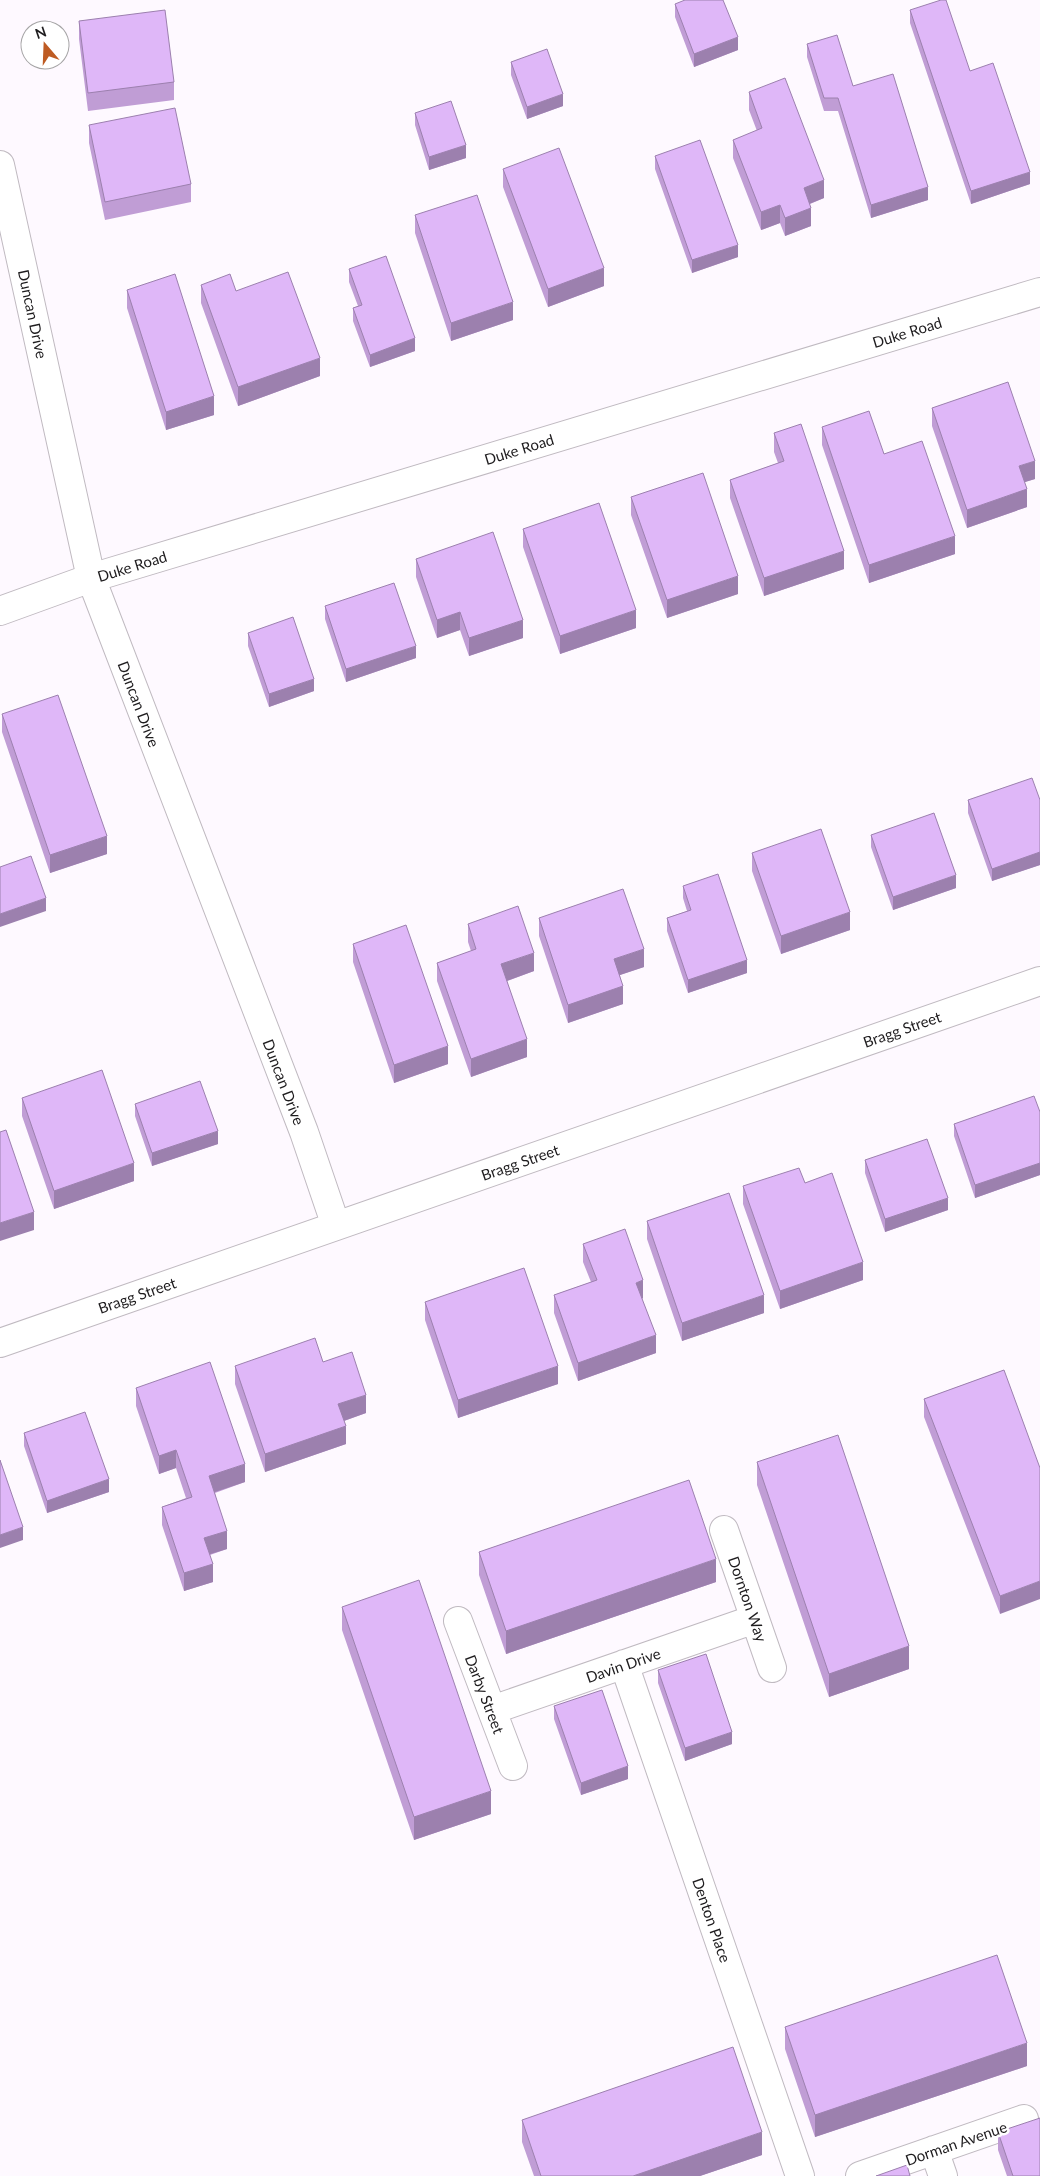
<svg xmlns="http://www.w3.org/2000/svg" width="1040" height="2176" viewBox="0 0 1040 2176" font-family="Lato,sans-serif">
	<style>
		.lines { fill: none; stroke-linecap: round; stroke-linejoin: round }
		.street-casing { stroke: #c0bac1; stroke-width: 30 }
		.street { stroke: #fff; stroke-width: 28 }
		.wall { fill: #c09dd5 }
		.shaded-wall { fill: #9c80ae }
		.building { fill: #dfb7f8; stroke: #9c80ae }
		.labels { text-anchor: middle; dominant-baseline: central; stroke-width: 5; stroke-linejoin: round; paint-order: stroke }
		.street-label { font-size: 15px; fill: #1e1c1e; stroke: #fff }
	</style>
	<rect width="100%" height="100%" fill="#fef9ff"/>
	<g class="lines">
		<defs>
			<path id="street" d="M 0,165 L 91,578 L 304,1132 L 336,1226
				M 0,611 L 91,578 L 1040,292
				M 0,1343 L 1040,981
				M 724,1530 L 772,1668
				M 458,1621 L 513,1766
				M 624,1664 L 800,2176
				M 492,1710 L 755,1619
				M 934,2150 L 943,2176
				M 860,2176 L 1024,2119"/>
		</defs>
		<use href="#street" class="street-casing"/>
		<use href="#street" class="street"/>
	</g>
	<path class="wall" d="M 675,4 L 738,50 L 694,67 L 675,17 Z
		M 910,10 L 1030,184 L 971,204 L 910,23 Z
		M 79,21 L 174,82 L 174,100 L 88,111 L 79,39 Z
		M 807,44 L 853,86 L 928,200 L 871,218 L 838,111 L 824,111 L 807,57 Z
		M 511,62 L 563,106 L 527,119 L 511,75 Z
		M 749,92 L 824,198 L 810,204 L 811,226 L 785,236 L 780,223 L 761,230 L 733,158 L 733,140 L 757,131 L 749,110 Z
		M 415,113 L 466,158 L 429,170 L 415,125 Z
		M 89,125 L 191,184 L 191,202 L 105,220 L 89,143 Z
		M 655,156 L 738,257 L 692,273 L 655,169 Z
		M 503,169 L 604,286 L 548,307 L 503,187 Z
		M 415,215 L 513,320 L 451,341 L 415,233 Z
		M 349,269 L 415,351 L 370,367 L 353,321 L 353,308 L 358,306 L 349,282 Z
		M 201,285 L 236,291 L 320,376 L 238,406 L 201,303 Z
		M 127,290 L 214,415 L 166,430 L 127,308 Z
		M 932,408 L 1035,479 L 1024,482 L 1027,507 L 967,528 L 932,426 Z
		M 822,427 L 884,454 L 955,554 L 869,583 L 822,445 Z
		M 774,433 L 844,569 L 764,596 L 730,498 L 730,480 L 778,463 L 774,452 Z
		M 631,497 L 738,594 L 667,618 L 631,515 Z
		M 523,529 L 636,628 L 560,654 L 523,547 Z
		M 416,559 L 523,638 L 469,656 L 460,630 L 437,638 L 416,577 Z
		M 325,606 L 416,658 L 346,682 L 325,619 Z
		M 248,633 L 314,691 L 269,707 L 248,646 Z
		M 2,714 L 107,854 L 50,873 L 2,732 Z
		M 968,800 L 1040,800 L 1040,865 L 992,881 L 968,813 Z
		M 871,835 L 956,888 L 893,910 L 871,847 Z
		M 752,853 L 850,930 L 781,954 L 752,871 Z
		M 683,886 L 747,973 L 688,993 L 667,931 L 667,918 L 687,911 L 683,898 Z
		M 539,918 L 644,967 L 620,975 L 623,1004 L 568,1023 L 539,936 Z
		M 468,924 L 534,971 L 507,981 L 527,1057 L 471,1077 L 437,981 L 437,963 L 471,951 L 468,942 Z
		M 353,944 L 448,1064 L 394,1083 L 353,962 Z
		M 22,1098 L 134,1181 L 54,1209 L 22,1116 Z
		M 135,1104 L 218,1144 L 152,1166 L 135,1116 Z
		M 1040,1112 L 1040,1175 L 975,1198 L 954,1136 L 954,1124 Z
		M 865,1160 L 948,1210 L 885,1232 L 865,1173 Z
		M 805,1183 L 863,1280 L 780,1309 L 743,1204 L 743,1186 Z
		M 647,1221 L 764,1313 L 682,1341 L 647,1239 Z
		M 583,1244 L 643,1298 L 642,1299 L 656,1353 L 578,1381 L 554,1313 L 554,1295 L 591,1282 L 583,1262 Z
		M 425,1302 L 558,1384 L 458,1418 L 425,1320 Z
		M 323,1362 L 366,1413 L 344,1421 L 346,1444 L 265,1472 L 235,1384 L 235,1366 Z
		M 1004,1370 L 1000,1614 L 924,1417 L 924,1399 Z
		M 136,1388 L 245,1482 L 215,1493 L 227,1549 L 210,1555 L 213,1582 L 184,1591 L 162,1525 L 162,1507 L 186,1498 L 176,1468 L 159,1474 L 136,1406 Z
		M 24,1433 L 109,1492 L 47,1513 L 24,1446 Z
		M 757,1462 L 909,1669 L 829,1697 L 757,1485 Z
		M 479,1552 L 716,1582 L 506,1654 L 479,1575 Z
		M 342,1607 L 491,1814 L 414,1840 L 342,1630 Z
		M 658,1670 L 732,1744 L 685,1761 L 658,1683 Z
		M 554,1706 L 628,1779 L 581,1795 L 554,1719 Z
		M 785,2027 L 1027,2066 L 815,2137 L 785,2049 Z
		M 522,2120 L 762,2155 L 700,2176 L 534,2176 L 522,2142 Z
		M 998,2132 L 1040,2176 L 1007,2176 L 998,2150 Z"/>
	<path class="shaded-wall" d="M 738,37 L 738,50 L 694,67 L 694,54 Z
		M 563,94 L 563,106 L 527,119 L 527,107 Z
		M 466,145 L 466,158 L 429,170 L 429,157 Z
		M 1030,172 L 1030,184 L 971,204 L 971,191 Z
		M 824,180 L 824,198 L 804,206 L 804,188 Z
		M 928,187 L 928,200 L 871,218 L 871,205 Z
		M 780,205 L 780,223 L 761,230 L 761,212 Z
		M 811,208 L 811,226 L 785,236 L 785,218 Z
		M 738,245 L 738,257 L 692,273 L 692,260 Z
		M 604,268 L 604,286 L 548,307 L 548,289 Z
		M 513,302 L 513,320 L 451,341 L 451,323 Z
		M 415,338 L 415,351 L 370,367 L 370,355 Z
		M 320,358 L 320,376 L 238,406 L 238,387 Z
		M 214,396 L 214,415 L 166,430 L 166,412 Z
		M 1035,461 L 1035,479 L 1019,484 L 1019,466 Z
		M 1027,489 L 1027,507 L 967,528 L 967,510 Z
		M 955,536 L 955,554 L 869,583 L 869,565 Z
		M 844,551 L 844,569 L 764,596 L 764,578 Z
		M 738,576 L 738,594 L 667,618 L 667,600 Z
		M 636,610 L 636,628 L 560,654 L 560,636 Z
		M 460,612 L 460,630 L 437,638 L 437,620 Z
		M 523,620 L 523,638 L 469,656 L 469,638 Z
		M 416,646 L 416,658 L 346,682 L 346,669 Z
		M 314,679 L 314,691 L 269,707 L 269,694 Z
		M 107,836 L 107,854 L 50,873 L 50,855 Z
		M 1040,852 L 1040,865 L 992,881 L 992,869 Z
		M 956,875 L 956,888 L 893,910 L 893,897 Z
		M 46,898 L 46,911 L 0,927 L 0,914 Z
		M 850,912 L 850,930 L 781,954 L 781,936 Z
		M 644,949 L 644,967 L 614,977 L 614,959 Z
		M 534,953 L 534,971 L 501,983 L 501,964 Z
		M 747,960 L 747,973 L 688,993 L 688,980 Z
		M 623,986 L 623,1004 L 568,1023 L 568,1005 Z
		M 527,1039 L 527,1057 L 471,1077 L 471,1059 Z
		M 448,1046 L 448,1064 L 394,1083 L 394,1065 Z
		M 218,1131 L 218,1144 L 152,1166 L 152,1153 Z
		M 134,1163 L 134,1181 L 54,1209 L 54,1191 Z
		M 1040,1163 L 1040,1175 L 975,1198 L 975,1185 Z
		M 948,1198 L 948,1210 L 885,1232 L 885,1219 Z
		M 34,1212 L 34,1230 L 0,1241 L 0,1223 Z
		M 863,1262 L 863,1280 L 780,1309 L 780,1291 Z
		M 643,1280 L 643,1298 L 636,1301 L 636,1283 Z
		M 764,1295 L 764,1313 L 682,1341 L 682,1323 Z
		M 656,1335 L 656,1353 L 578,1381 L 578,1363 Z
		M 558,1366 L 558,1384 L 458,1418 L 458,1400 Z
		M 366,1395 L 366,1413 L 338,1423 L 338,1404 Z
		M 346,1426 L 346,1444 L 265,1472 L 265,1454 Z
		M 176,1450 L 176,1468 L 159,1474 L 159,1456 Z
		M 245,1464 L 245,1482 L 209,1494 L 209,1476 Z
		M 109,1479 L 109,1492 L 47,1513 L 47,1501 Z
		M 23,1527 L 23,1540 L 0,1548 L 0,1535 Z
		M 227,1531 L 227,1549 L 204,1556 L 204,1538 Z
		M 716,1559 L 716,1582 L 506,1654 L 506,1631 Z
		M 213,1564 L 213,1582 L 184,1591 L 184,1573 Z
		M 1040,1581 L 1040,1599 L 1000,1614 L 1000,1596 Z
		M 909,1646 L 909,1669 L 829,1697 L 829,1674 Z
		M 732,1732 L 732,1744 L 685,1761 L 685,1748 Z
		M 628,1766 L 628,1779 L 581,1795 L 581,1783 Z
		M 491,1791 L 491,1814 L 414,1840 L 414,1817 Z
		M 1027,2043 L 1027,2066 L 815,2137 L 815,2115 Z
		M 762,2132 L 762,2155 L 700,2176 L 633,2176 Z"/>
	<path class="building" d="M 685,0 L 723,0 L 738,37 L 694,54 L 675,4 Z
		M 941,0 L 946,0 L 970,71 L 993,63 L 1030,172 L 971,191 L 910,10 Z
		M 165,10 L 174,82 L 88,93 L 79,21 Z
		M 837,35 L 853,86 L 893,74 L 928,187 L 871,205 L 838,98 L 824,98 L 807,44 Z
		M 547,49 L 563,94 L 527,107 L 511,62 Z
		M 785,78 L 824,180 L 804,188 L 811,208 L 785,218 L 780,205 L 761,212 L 733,140 L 762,128 L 749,92 Z
		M 451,101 L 466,145 L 429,157 L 415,113 Z
		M 175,108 L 191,184 L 105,202 L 89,125 Z
		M 700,140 L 738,245 L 692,260 L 655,156 Z
		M 559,148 L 604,268 L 548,289 L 503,169 Z
		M 477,195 L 513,302 L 451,323 L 415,215 Z
		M 386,256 L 415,338 L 370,355 L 353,308 L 362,305 L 349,269 Z
		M 288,272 L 320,358 L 238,387 L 201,285 L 230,274 L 236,291 Z
		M 175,274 L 214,396 L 166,412 L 127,290 Z
		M 1008,382 L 1035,461 L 1019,466 L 1027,489 L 967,510 L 932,408 Z
		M 869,411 L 884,454 L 922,441 L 955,536 L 869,565 L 822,427 Z
		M 801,424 L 844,551 L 764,578 L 730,480 L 784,461 L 774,433 Z
		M 703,473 L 738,576 L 667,600 L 631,497 Z
		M 599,503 L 636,610 L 560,636 L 523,529 Z
		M 493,532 L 523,620 L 469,638 L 460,612 L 437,620 L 416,559 Z
		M 394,583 L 416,646 L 346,669 L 325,606 Z
		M 293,617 L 314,679 L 269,694 L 248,633 Z
		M 58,695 L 107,836 L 50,855 L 2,714 Z
		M 1032,778 L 1040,800 L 1040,852 L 992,869 L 968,800 Z
		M 934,813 L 956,875 L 893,897 L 871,835 Z
		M 821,829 L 850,912 L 781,936 L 752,853 Z
		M 31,856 L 46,898 L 0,914 L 0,867 Z
		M 718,874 L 747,960 L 688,980 L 667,918 L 691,910 L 683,886 Z
		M 623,889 L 644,949 L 614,959 L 623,986 L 568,1005 L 539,918 Z
		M 518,906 L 534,953 L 501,964 L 527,1039 L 471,1059 L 437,963 L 476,949 L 468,924 Z
		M 406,925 L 448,1046 L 394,1065 L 353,944 Z
		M 102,1070 L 134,1163 L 54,1191 L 22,1098 Z
		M 200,1081 L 218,1131 L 152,1153 L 135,1104 Z
		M 1034,1096 L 1040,1112 L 1040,1163 L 975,1185 L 954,1124 Z
		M 6,1130 L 34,1212 L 0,1223 L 0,1132 Z
		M 927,1139 L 948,1198 L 885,1219 L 865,1160 Z
		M 799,1168 L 805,1183 L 832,1173 L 863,1262 L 780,1291 L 743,1186 Z
		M 729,1193 L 764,1295 L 682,1323 L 647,1221 Z
		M 625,1229 L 643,1280 L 636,1283 L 656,1335 L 578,1363 L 554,1295 L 597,1280 L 583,1244 Z
		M 524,1268 L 558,1366 L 458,1400 L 425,1302 Z
		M 315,1338 L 323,1362 L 352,1352 L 366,1395 L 338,1404 L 346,1426 L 265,1454 L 235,1366 Z
		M 210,1362 L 245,1464 L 209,1476 L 227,1531 L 204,1538 L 213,1564 L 184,1573 L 162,1507 L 192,1497 L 176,1450 L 159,1456 L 136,1388 Z
		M 1004,1370 L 1040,1468 L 1040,1581 L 1000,1596 L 924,1399 Z
		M 85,1412 L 109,1479 L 47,1501 L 24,1433 Z
		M 838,1435 L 909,1646 L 829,1674 L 757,1462 Z
		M 0,1460 L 23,1527 L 0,1535 Z
		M 689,1480 L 716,1559 L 506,1631 L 479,1552 Z
		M 419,1580 L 491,1791 L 414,1817 L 342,1607 Z
		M 706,1654 L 732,1732 L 685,1748 L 658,1670 Z
		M 602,1690 L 628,1766 L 581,1783 L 554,1706 Z
		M 997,1955 L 1027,2043 L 815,2115 L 785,2027 Z
		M 733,2047 L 762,2132 L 633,2176 L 541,2176 L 522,2120 Z
		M 1040,2118 L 1040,2176 L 1013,2176 L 998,2132 Z
		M 907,2165 L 910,2176 L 876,2176 Z"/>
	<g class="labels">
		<g class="street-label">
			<text transform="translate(33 314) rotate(78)">Duncan Drive</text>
			<text transform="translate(907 332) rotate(-17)">Duke Road</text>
			<text transform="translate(519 449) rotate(-17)">Duke Road</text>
			<text transform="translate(132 566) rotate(-17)">Duke Road</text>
			<text transform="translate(139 704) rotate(69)">Duncan Drive</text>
			<text transform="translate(902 1029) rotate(-19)">Bragg Street</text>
			<text transform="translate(284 1082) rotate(69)">Duncan Drive</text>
			<text transform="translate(520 1162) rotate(-19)">Bragg Street</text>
			<text transform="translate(137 1295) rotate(-19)">Bragg Street</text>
			<text transform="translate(748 1599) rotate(71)">Dornton Way</text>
			<text transform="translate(623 1665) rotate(-19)">Davin Drive</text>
			<text transform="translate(485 1694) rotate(69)">Darby Street</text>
			<text transform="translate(712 1920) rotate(71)">Denton Place</text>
			<text transform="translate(956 2143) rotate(-19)">Dorman Avenue</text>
		</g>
	</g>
	<g transform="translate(45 45) rotate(341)"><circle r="24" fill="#ffffff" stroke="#a5a4a5"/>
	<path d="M0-4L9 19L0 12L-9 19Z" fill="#be5b23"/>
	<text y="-8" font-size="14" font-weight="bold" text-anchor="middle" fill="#1e1c1e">N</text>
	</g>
</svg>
